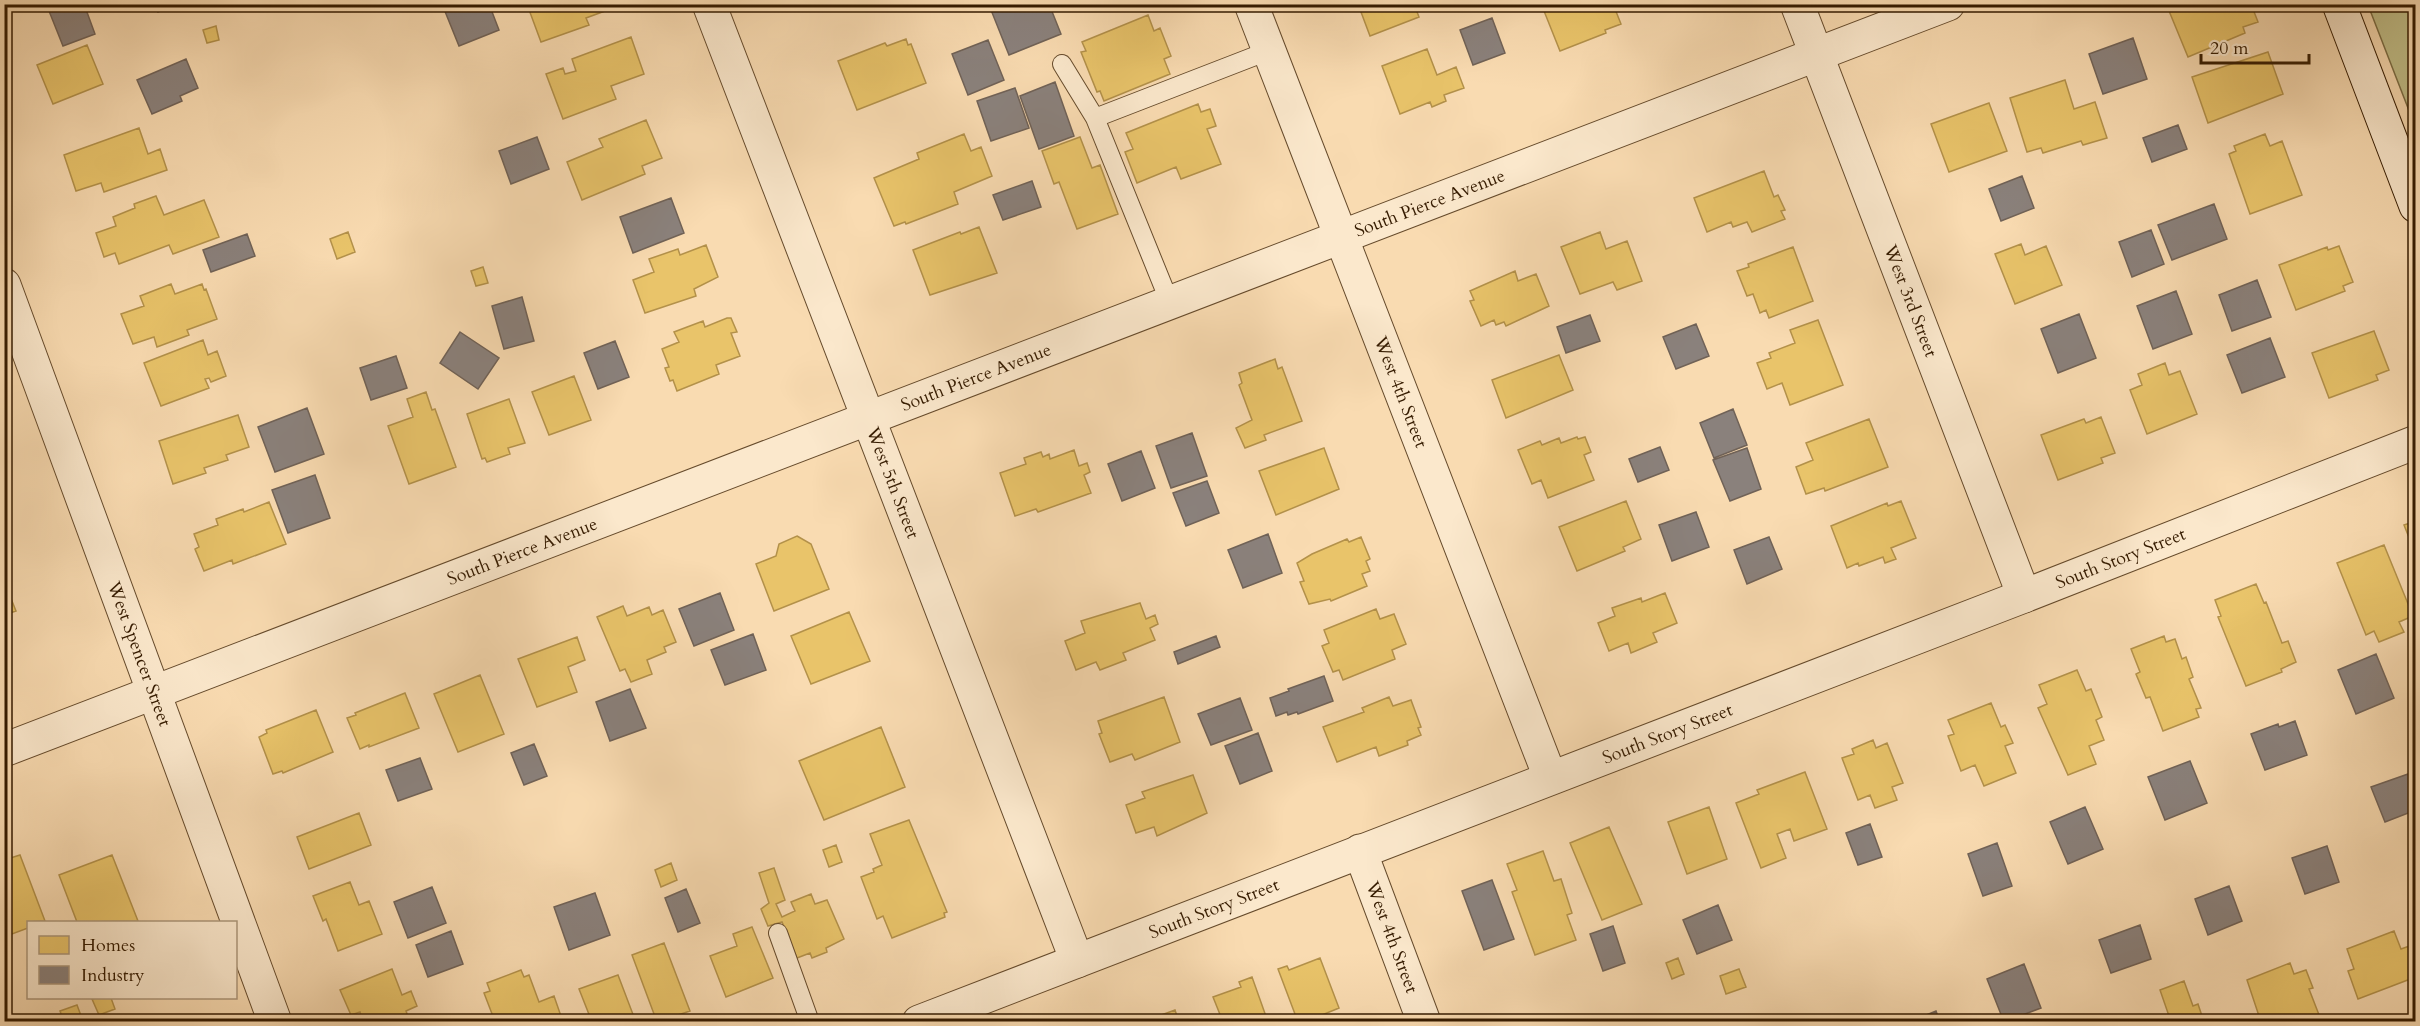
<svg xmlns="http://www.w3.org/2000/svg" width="2420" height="1026" viewBox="0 0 2420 1026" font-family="Cardo,serif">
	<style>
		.green { fill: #c1bf89; stroke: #7b6d44; stroke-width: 1.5 }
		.homes { fill: #e9c46a; stroke: #b3914a; stroke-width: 1.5 }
		.industry { fill: #8a817c; stroke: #706257; stroke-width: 1.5 }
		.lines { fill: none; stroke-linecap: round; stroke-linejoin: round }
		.service-casing { stroke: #664b2c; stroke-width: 20 }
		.minor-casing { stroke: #664b2c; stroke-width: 35 }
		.tertiary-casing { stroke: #664b2c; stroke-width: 35 }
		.secondary-casing { stroke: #351b00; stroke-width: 35 }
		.service { stroke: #fbe8cc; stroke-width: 18 }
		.minor { stroke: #fbe8cc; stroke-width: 33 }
		.tertiary { stroke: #fbe8cc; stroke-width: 33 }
		.secondary { stroke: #fbe8cc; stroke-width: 33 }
		.labels { text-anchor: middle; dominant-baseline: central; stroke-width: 6; stroke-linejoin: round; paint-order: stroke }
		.street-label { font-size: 18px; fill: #351b00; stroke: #fbe8cc }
	</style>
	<rect width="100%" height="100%" fill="#f9dbb1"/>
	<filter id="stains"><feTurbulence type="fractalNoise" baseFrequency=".00333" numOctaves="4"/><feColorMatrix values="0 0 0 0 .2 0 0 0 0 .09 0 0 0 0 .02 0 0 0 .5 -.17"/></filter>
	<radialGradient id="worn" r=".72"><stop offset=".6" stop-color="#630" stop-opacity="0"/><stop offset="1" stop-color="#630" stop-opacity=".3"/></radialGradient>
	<path class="green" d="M 2368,5 L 2415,5 L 2415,126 Z"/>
	<path class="homes" d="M 4,4 L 20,4 L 4,10 Z
		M 536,4 L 612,4 L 613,5 L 604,8 L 605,11 L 586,18 L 589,25 L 541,42 L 528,7 Z
		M 1070,4 L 1090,4 L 1072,11 Z
		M 1358,4 L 1414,4 L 1419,17 L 1370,36 Z
		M 1547,4 L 1613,4 L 1621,24 L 1605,30 L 1606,33 L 1560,51 L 1542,6 Z
		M 2170,4 L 2251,4 L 2258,22 L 2243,27 L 2245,33 L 2188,57 L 2167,6 Z
		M 1148,15 L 1154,31 L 1160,28 L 1171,56 L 1164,59 L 1170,74 L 1104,101 L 1100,91 L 1097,92 L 1081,52 L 1086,51 L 1082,42 Z
		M 216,26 L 219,40 L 207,43 L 203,30 Z
		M 631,37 L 644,74 L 611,86 L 616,99 L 563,119 L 546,74 L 563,68 L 565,74 L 576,71 L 572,59 Z
		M 906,39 L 908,45 L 911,44 L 926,83 L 857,110 L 838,61 L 885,43 L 887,46 Z
		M 87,45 L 103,84 L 53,104 L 37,65 Z
		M 1427,49 L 1437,75 L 1456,67 L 1464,88 L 1444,95 L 1446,101 L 1432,107 L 1430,102 L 1400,114 L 1382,66 Z
		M 2268,52 L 2283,94 L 2208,123 L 2192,77 Z
		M 2065,80 L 2074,109 L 2095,102 L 2107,138 L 2083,145 L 2081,141 L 2043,153 L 2041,148 L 2027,152 L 2010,98 Z
		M 1989,103 L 2007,151 L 1949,172 L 1931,124 Z
		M 1198,104 L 1201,112 L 1210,109 L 1216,126 L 1207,129 L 1221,164 L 1181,179 L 1176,167 L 1137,183 L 1125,152 L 1133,149 L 1126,133 Z
		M 646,120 L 662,158 L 642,166 L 645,174 L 582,200 L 567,162 L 603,147 L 599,139 Z
		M 139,128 L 148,154 L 160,149 L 167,170 L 104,192 L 101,183 L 76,191 L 64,155 Z
		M 964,134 L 971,151 L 981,147 L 992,176 L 954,192 L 958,204 L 906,224 L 905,222 L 894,226 L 874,178 L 919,159 L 917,153 Z
		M 2265,134 L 2270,146 L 2282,141 L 2302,195 L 2250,214 L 2229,154 L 2236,151 L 2234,146 Z
		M 1080,137 L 1092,168 L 1100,165 L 1118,214 L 1077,229 L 1059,182 L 1054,184 L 1042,151 Z
		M 1764,171 L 1774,197 L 1778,195 L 1785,210 L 1781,211 L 1785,219 L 1752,232 L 1747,222 L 1733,227 L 1731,222 L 1707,232 L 1694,198 Z
		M 156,196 L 164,215 L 204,200 L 219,237 L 173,254 L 169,245 L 119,264 L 115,253 L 104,257 L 96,233 L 116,226 L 113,217 L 135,208 L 134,204 Z
		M 979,227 L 997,273 L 930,295 L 913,250 L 960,232 L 961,234 Z
		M 348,232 L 355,252 L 337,259 L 330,239 Z
		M 1600,232 L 1606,249 L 1627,241 L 1642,281 L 1617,290 L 1613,282 L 1580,294 L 1561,247 Z
		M 2021,244 L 2025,255 L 2046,246 L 2062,285 L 2015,304 L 1995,254 Z
		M 706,245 L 718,277 L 694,289 L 696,296 L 645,313 L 633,280 L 654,272 L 649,259 L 678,249 L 680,255 Z
		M 2339,246 L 2353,282 L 2343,286 L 2345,291 L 2296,310 L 2279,265 L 2327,247 L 2328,250 Z
		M 1793,247 L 1813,301 L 1769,318 L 1766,310 L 1760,313 L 1753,294 L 1747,296 L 1737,271 L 1749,267 L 1748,264 Z
		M 483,267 L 488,283 L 476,286 L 471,271 Z
		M 1515,271 L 1518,281 L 1536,274 L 1549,306 L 1506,326 L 1504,322 L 1496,325 L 1494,320 L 1481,326 L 1470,301 L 1474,300 L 1470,291 Z
		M 171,284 L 175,294 L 202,284 L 204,290 L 206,289 L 217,319 L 187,330 L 189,335 L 157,347 L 154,337 L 133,344 L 121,314 L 144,306 L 140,296 Z
		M 727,318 L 731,318 L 737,332 L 731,333 L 740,356 L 716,365 L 719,374 L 677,391 L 673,380 L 670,381 L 665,368 L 669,367 L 662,349 L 679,342 L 674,332 L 703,321 L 705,327 Z
		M 1818,320 L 1843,385 L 1790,405 L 1782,383 L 1767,389 L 1757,363 L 1771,358 L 1769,353 L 1795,343 L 1790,330 Z
		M 2374,331 L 2389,370 L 2376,375 L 2378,380 L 2329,398 L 2312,353 Z
		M 203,340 L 208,355 L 217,351 L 226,376 L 211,382 L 209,378 L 205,379 L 209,388 L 161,406 L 144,363 Z
		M 1559,355 L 1573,390 L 1506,418 L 1492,380 Z
		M 1275,359 L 1278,369 L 1282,367 L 1302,421 L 1264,435 L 1266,440 L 1245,448 L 1236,428 L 1252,420 L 1239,385 L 1242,383 L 1239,373 Z
		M 2165,363 L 2169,375 L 2180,371 L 2197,414 L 2147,434 L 2130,390 L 2142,385 L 2138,374 Z
		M 574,376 L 591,420 L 549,435 L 532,392 Z
		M 426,392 L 432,410 L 435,409 L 456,467 L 409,484 L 388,426 L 413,417 L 407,399 Z
		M 509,399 L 525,443 L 508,448 L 510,454 L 487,462 L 485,458 L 482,459 L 467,414 Z
		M 238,415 L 249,447 L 226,455 L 228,460 L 204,468 L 206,473 L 173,484 L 159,441 Z
		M 2101,417 L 2115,453 L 2101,458 L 2103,463 L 2058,480 L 2041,435 L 2084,419 L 2086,423 Z
		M 1869,419 L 1888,467 L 1825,491 L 1824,488 L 1806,494 L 1796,467 L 1813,460 L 1806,443 Z
		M 1577,437 L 1578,439 L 1585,437 L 1591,452 L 1584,455 L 1594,480 L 1548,498 L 1541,480 L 1532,484 L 1518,450 L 1540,441 L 1542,445 L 1559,438 L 1561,443 Z
		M 1324,448 L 1339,489 L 1276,515 L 1259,471 Z
		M 1074,450 L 1079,466 L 1087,463 L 1090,472 L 1084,475 L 1091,493 L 1038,512 L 1036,509 L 1015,516 L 1000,473 L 1026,464 L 1024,458 L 1041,452 L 1043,457 L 1049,454 L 1050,459 Z
		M 1626,501 L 1641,539 L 1623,547 L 1625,551 L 1577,571 L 1559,527 Z
		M 1901,501 L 1916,538 L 1891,548 L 1896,559 L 1885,563 L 1883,557 L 1859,566 L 1858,563 L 1847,568 L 1831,526 L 1887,503 L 1888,506 Z
		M 269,502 L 286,544 L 233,564 L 232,560 L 204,571 L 195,549 L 199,547 L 194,534 L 218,525 L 216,519 L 243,509 L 244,512 Z
		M 2416,521 L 2416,555 L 2404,525 Z
		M 797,536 L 811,544 L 829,589 L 774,611 L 756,564 L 776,556 L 779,544 Z
		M 1361,537 L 1370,559 L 1366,561 L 1370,571 L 1362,574 L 1367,586 L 1331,601 L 1330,599 L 1309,604 L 1300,582 L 1304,581 L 1297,563 L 1312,554 L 1347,539 L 1349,542 Z
		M 2384,545 L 2413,616 L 2399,622 L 2404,632 L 2379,642 L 2374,631 L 2366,635 L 2337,563 Z
		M 4,581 L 16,611 L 4,615 Z
		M 2256,584 L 2264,603 L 2266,602 L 2282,643 L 2288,641 L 2296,662 L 2281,669 L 2282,672 L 2246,686 L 2218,617 L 2221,616 L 2215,600 Z
		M 1665,593 L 1677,623 L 1653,633 L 1657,642 L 1631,653 L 1628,643 L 1609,651 L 1598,623 L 1615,616 L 1612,608 L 1641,598 L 1642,602 Z
		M 1140,603 L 1146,619 L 1155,615 L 1158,624 L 1150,628 L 1155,640 L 1123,653 L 1126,660 L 1100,670 L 1096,662 L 1076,670 L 1065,641 L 1085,633 L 1081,621 Z
		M 623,606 L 627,616 L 649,607 L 652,615 L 663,610 L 676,642 L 664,647 L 666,652 L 647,660 L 652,674 L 631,682 L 625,669 L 620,671 L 597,617 Z
		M 1376,609 L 1380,619 L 1394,614 L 1406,644 L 1392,650 L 1395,659 L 1343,680 L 1339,670 L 1333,672 L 1322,646 L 1329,643 L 1324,630 Z
		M 849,612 L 870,661 L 811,684 L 791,636 Z
		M 2164,636 L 2166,642 L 2175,639 L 2182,659 L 2186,657 L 2193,677 L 2189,679 L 2201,708 L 2196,709 L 2199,717 L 2163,731 L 2150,697 L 2146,698 L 2136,674 L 2140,672 L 2131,649 Z
		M 577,637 L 585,660 L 568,667 L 577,692 L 537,707 L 518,659 Z
		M 2077,670 L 2086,691 L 2091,689 L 2102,717 L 2096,720 L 2104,740 L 2089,746 L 2096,764 L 2068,775 L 2038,708 L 2047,704 L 2039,685 Z
		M 480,675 L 504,734 L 458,752 L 434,694 Z
		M 405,693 L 419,728 L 369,747 L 369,745 L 360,749 L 347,718 L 356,715 L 355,713 Z
		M 1164,697 L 1180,742 L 1135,760 L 1132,754 L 1110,762 L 1099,734 L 1102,733 L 1098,721 Z
		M 1389,697 L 1393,706 L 1411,700 L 1421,727 L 1418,728 L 1421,735 L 1407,741 L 1408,745 L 1379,756 L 1376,747 L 1337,762 L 1323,727 L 1364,712 L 1362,708 Z
		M 1991,703 L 2001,727 L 2005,725 L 2013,743 L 2005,746 L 2016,773 L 1984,786 L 1975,765 L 1961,771 L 1948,736 L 1954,734 L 1948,720 Z
		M 316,710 L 333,752 L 283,773 L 282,771 L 273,774 L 259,737 L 267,733 L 266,730 Z
		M 881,727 L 905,787 L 824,820 L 799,761 Z
		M 1873,740 L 1876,748 L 1887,743 L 1903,783 L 1892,787 L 1897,800 L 1875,808 L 1870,795 L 1858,800 L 1842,758 L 1854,754 L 1852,749 Z
		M 1805,772 L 1827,829 L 1794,841 L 1790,829 L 1777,834 L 1786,858 L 1761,868 L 1736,803 L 1759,794 L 1757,790 Z
		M 1193,775 L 1207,813 L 1157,836 L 1154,827 L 1136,833 L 1126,805 L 1145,798 L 1142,792 Z
		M 1709,807 L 1727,859 L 1687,874 L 1668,822 Z
		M 359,813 L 371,845 L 309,869 L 297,837 Z
		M 909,820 L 947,912 L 944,913 L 945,917 L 892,938 L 883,916 L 877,919 L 861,877 L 874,872 L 873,869 L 882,865 L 870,834 Z
		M 1609,827 L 1642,904 L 1602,920 L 1570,843 Z
		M 836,845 L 842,862 L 829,867 L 823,850 Z
		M 1543,851 L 1554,881 L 1561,879 L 1572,913 L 1567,915 L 1576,940 L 1535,955 L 1512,892 L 1517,890 L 1507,864 Z
		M 20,855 L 45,921 L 28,922 L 28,928 L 4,937 L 4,860 Z
		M 112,855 L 138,921 L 77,922 L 59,875 Z
		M 671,863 L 677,880 L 661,887 L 655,870 Z
		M 774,868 L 785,900 L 776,904 L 782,917 L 795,911 L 791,902 L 811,894 L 815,904 L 827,900 L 844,939 L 826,948 L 827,952 L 812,958 L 810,953 L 797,958 L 782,922 L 768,926 L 761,909 L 769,903 L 759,873 Z
		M 350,882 L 359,905 L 369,901 L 382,934 L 338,951 L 326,919 L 323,921 L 313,896 Z
		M 752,927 L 773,978 L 726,997 L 710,956 L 737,946 L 733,934 Z
		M 2394,931 L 2401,949 L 2415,944 L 2416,967 L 2410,969 L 2413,978 L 2358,999 L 2348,971 L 2354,969 L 2347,949 Z
		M 664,943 L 690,1011 L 657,1022 L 632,955 Z
		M 1320,958 L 1339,1008 L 1305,1022 L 1298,1022 L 1278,969 L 1287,966 L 1289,970 Z
		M 1678,958 L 1684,974 L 1672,979 L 1666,963 Z
		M 2290,963 L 2294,974 L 2306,970 L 2313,988 L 2309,989 L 2321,1020 L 2316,1022 L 2261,1022 L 2247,980 Z
		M 392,969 L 402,995 L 411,991 L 417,1006 L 406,1011 L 410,1022 L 363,1022 L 360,1012 L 351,1015 L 340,990 Z
		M 1739,969 L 1746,987 L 1726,994 L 1720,976 Z
		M 521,970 L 524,977 L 529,975 L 539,1002 L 554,996 L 563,1022 L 490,1022 L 494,1019 L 484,993 L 490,991 L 487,983 Z
		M 618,975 L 634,1017 L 623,1022 L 592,1022 L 579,989 Z
		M 1252,977 L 1268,1022 L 1223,1022 L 1213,997 L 1241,987 L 1239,982 Z
		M 2184,981 L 2193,1006 L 2198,1004 L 2204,1022 L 2153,1022 L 2169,1016 L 2160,990 Z
		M 96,998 L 111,998 L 115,1009 L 99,1015 L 92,999 Z
		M 77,1005 L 83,1021 L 64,1022 L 60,1011 Z
		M 1175,1010 L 1179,1022 L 1142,1022 Z"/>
	<path class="industry" d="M 67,4 L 84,4 L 95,34 L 63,46 L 49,11 Z
		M 156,4 L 178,4 L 158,12 Z
		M 442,4 L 489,4 L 499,30 L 459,46 Z
		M 1005,4 L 1049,4 L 1061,34 L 1009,55 L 991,10 Z
		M 1492,18 L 1505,53 L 1473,65 L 1460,30 Z
		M 2133,38 L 2147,79 L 2103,94 L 2089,54 Z
		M 988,40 L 1004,80 L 968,95 L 952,54 Z
		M 186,59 L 198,88 L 180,96 L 182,101 L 152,114 L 137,80 Z
		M 1055,82 L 1074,136 L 1039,149 L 1020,96 Z
		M 1015,88 L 1029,128 L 991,141 L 977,101 Z
		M 2178,125 L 2187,149 L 2152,162 L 2143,138 Z
		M 537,137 L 549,169 L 511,184 L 499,151 Z
		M 2022,176 L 2034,208 L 2001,221 L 1989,189 Z
		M 1032,181 L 1041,207 L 1003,220 L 993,195 Z
		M 671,198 L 684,233 L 633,253 L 620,217 Z
		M 2214,204 L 2227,239 L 2172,260 L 2158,225 Z
		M 2151,230 L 2164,264 L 2132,277 L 2119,242 Z
		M 247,234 L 255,256 L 211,272 L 203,250 Z
		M 2257,280 L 2271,317 L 2232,331 L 2219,295 Z
		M 2176,291 L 2192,334 L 2153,349 L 2137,306 Z
		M 522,297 L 534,341 L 504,349 L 492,306 Z
		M 2079,314 L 2096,358 L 2058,373 L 2041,329 Z
		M 1590,315 L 1600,341 L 1566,353 L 1557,327 Z
		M 1696,324 L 1709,356 L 1676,369 L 1663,337 Z
		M 460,332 L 499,358 L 478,389 L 440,363 Z
		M 2270,338 L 2285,377 L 2242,393 L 2227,355 Z
		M 615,341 L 629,377 L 598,389 L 584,353 Z
		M 396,356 L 407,388 L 371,400 L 360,368 Z
		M 307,408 L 324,454 L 275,472 L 258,427 Z
		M 1733,409 L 1747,445 L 1714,458 L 1700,423 Z
		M 1192,433 L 1207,476 L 1171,488 L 1156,446 Z
		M 1660,447 L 1669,470 L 1638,482 L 1629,459 Z
		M 1747,448 L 1761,489 L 1730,501 L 1713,460 Z
		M 1141,451 L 1155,488 L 1122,501 L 1108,464 Z
		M 315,475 L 330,518 L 288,533 L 272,490 Z
		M 1207,481 L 1219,513 L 1186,526 L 1173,493 Z
		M 1696,512 L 1709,547 L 1672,561 L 1659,525 Z
		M 1268,534 L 1282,573 L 1243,588 L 1228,550 Z
		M 1769,537 L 1782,569 L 1747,584 L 1734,550 Z
		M 720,593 L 734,630 L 694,646 L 679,609 Z
		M 753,634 L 766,670 L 725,685 L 711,650 Z
		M 1216,636 L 1220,647 L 1178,664 L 1174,652 Z
		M 2376,654 L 2394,698 L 2356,714 L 2338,670 Z
		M 1324,676 L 1333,701 L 1298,714 L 1297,712 L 1288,715 L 1287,712 L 1276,716 L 1270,698 L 1289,691 L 1288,689 Z
		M 630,689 L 646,728 L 610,741 L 596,702 Z
		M 1240,698 L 1252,730 L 1211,745 L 1198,714 Z
		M 2295,721 L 2307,755 L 2265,770 L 2251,734 L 2278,724 L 2279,727 Z
		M 1258,733 L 1272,771 L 1240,784 L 1225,746 Z
		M 534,744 L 547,776 L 524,785 L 511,753 Z
		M 420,758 L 432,789 L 398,801 L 386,770 Z
		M 2190,761 L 2207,803 L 2165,820 L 2148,777 Z
		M 2408,774 L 2416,794 L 2416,810 L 2385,822 L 2371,787 Z
		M 2085,807 L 2103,849 L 2068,864 L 2050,822 Z
		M 1870,824 L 1882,857 L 1858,865 L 1846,833 Z
		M 1997,843 L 2012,886 L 1983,896 L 1968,854 Z
		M 2327,846 L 2339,882 L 2305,894 L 2292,858 Z
		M 1492,880 L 1514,939 L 1484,950 L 1462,891 Z
		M 2229,886 L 2242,921 L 2208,935 L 2195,899 Z
		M 432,887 L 446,923 L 408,938 L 394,902 Z
		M 686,889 L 700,923 L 678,932 L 665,898 Z
		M 595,893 L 610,935 L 569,950 L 554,907 Z
		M 1718,905 L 1732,940 L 1697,954 L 1683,920 Z
		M 2140,925 L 2151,959 L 2111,973 L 2099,940 Z
		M 1613,926 L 1625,963 L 1603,971 L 1590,934 Z
		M 451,931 L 463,964 L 428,977 L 416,945 Z
		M 2024,964 L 2041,1008 L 2004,1022 L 1987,979 Z
		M 1936,1011 L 1940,1022 L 1909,1022 Z"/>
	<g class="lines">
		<defs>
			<path id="service" d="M 1062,64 L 1095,118
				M 1170,303 L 1095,118 L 1268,51
				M 778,933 L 810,1022"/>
			<g id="minor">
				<path id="s1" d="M 709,4 L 1077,961"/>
				<path id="s2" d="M 1251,4 L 1550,777"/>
				<path id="s3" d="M 1797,4 L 2024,596"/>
				<path id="s4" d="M 4,750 L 1948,4"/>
				<path id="s5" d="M 1360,851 L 1424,1022"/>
				<path id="s6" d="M 919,1022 L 2024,596 L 2416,442"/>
			</g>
			<g id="tertiary">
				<path id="s7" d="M 4,285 L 275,1022"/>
			</g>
			<path id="secondary" d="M 2339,4 L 2416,206"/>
		</defs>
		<use href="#service" class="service-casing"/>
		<use href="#minor" class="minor-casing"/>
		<use href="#tertiary" class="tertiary-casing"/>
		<use href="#secondary" class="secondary-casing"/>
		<use href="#service" class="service"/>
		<use href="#minor" class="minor"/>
		<use href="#tertiary" class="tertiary"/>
		<use href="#secondary" class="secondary"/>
	</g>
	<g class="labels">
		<g class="street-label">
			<text stroke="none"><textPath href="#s4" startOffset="1527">South Pierce Avenue</textPath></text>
			<text stroke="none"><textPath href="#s3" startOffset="318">West 3rd Street</textPath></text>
			<text stroke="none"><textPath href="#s4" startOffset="1041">South Pierce Avenue</textPath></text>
			<text stroke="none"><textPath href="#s2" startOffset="416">West 4th Street</textPath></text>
			<text stroke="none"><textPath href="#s1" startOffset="513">West 5th Street</textPath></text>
			<text stroke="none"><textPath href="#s4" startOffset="555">South Pierce Avenue</textPath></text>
			<text stroke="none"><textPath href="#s6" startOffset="1288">South Story Street</textPath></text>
			<text stroke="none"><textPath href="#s7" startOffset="393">West Spencer Street</textPath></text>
			<text stroke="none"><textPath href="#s6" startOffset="802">South Story Street</textPath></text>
			<text stroke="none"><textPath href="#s6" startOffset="316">South Story Street</textPath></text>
			<text stroke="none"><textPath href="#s5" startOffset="92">West 4th Street</textPath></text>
		</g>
	</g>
	<rect width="2420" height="1026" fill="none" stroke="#f9dbb1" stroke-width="24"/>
	<rect x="6" y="6" width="2408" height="1014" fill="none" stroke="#351b00" stroke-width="3"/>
	<rect x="12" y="12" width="2396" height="1002" fill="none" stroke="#351b00" stroke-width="1.5"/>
	<rect x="27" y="921" width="210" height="78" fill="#fbe8cc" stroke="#ac967a" stroke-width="1.5"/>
	<rect x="39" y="936" width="30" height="18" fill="#e9c46a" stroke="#ac967a" stroke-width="1.5"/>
	<text x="81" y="951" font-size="18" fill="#351b00">Homes</text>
	<rect x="39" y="966" width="30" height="18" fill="#8a817c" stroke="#ac967a" stroke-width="1.5"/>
	<text x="81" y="981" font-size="18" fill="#351b00">Industry</text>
	<path d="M2201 54v9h108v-9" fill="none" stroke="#351b00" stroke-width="3"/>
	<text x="2210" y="54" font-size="18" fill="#351b00" stroke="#fbe8cc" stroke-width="4.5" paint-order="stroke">20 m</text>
	<rect width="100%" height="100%" filter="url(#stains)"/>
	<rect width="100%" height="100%" fill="url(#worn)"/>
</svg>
